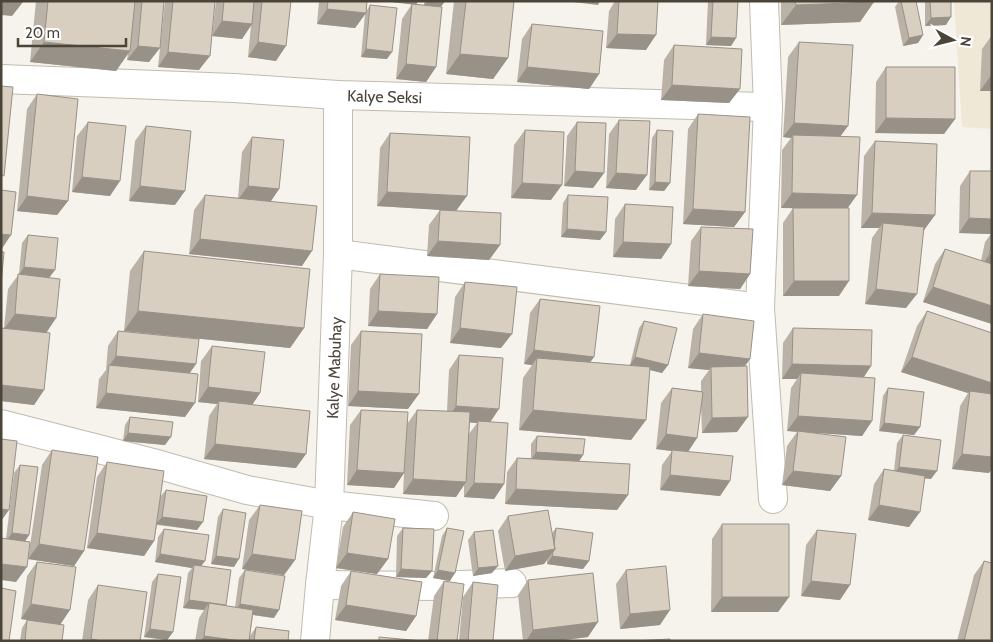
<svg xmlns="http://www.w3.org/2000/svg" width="993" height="642" viewBox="0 0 993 642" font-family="Cabin,sans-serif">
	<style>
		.education { fill: #efe8d6 }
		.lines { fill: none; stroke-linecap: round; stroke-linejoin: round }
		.minor-casing { stroke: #c2bbae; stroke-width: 30 }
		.minor { stroke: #fff; stroke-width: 28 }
		.wall { fill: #bab2a6; fill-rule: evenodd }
		.shaded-wall { fill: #979187 }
		.building { fill: #d8cfc1; stroke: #979187 }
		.labels { text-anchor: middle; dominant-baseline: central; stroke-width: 4.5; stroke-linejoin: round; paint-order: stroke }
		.street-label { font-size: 16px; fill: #4b4439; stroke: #fff }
	</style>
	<rect width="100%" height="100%" fill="#f6f3ec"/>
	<path class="education" d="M 954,1 L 992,1 L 992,129 L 962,127 Z"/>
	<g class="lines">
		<defs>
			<g id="minor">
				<path d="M 764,1 L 768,107 L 760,308 L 773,499"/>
				<path id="s1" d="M 1,79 L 234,88 L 338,95 L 768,107"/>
				<path d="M 338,254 L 760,308"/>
				<path d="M 1,424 L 153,463 L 247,490 L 329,505 L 434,516"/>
				<path d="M 320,585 L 437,586 L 512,583"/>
				<path id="s2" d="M 315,641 L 320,585 L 329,505 L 338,254 L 338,95"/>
			</g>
		</defs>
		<use href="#minor" class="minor-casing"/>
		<use href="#minor" class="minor"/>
	</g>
	<path class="wall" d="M 36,1 L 164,1 L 149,62 L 127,60 L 128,53 L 116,71 L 30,62 Z
		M 165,1 L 215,1 L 199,70 L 158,67 Z
		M 216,1 L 291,1 L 276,61 L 248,57 L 251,25 L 242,39 L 212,36 Z
		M 319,1 L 367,1 L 366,12 L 370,5 L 387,59 L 361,57 L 365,14 L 355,28 L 317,24 Z
		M 383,1 L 418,1 L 416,5 L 424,5 L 424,1 L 445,1 L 441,7 L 436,67 L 426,82 L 396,79 L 402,19 L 412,4 Z
		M 454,1 L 514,1 L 508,58 L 493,79 L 446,74 Z
		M 615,1 L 658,1 L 646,50 L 606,48 L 609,11 Z
		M 708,1 L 738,1 L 736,38 L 731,46 L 706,45 Z
		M 781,1 L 874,1 L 860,22 L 781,25 Z
		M 899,1 L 901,1 L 923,35 L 918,43 L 903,46 L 895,7 Z
		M 925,1 L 951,1 L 946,25 L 925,26 Z
		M 532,24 L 599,74 L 589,89 L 517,82 L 522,39 Z
		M 992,35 L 992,91 L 980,91 L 982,49 Z
		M 799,42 L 840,137 L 848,208 L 839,296 L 783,296 L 783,223 L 793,208 L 781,208 L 782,150 L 791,138 L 783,137 L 788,57 Z
		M 674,45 L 740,89 L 729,103 L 661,100 L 664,60 Z
		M 886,67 L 955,119 L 944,134 L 875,133 L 876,82 Z
		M 37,94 L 68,201 L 57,215 L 17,211 L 27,109 Z
		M 698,114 L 745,212 L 734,227 L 683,224 L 688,129 Z
		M 619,120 L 636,190 L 606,188 L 609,134 Z
		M 88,122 L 110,196 L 72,192 L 77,136 Z
		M 577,122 L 604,173 L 593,188 L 564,186 L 567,136 Z
		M 146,126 L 175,205 L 129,201 L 135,141 Z
		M 525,130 L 551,200 L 511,198 L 514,145 Z
		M 657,130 L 670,183 L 664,191 L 649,190 L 652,138 Z
		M 390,133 L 456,211 L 500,245 L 489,260 L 427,256 L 429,225 L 440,210 L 445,210 L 377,206 L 380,148 Z
		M 252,137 L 279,189 L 270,202 L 302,266 L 189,254 L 194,210 L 205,195 L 238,198 L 242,152 Z
		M 875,141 L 935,215 L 924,230 L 923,230 L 906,308 L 865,304 L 872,238 L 879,228 L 861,228 L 864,156 Z
		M 970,171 L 992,171 L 992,324 L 923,302 L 935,264 L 945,249 L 981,261 L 985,242 L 991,234 L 959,233 L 960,186 Z
		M 568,195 L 606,232 L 600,240 L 561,237 L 563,203 Z
		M 625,204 L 671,244 L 661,259 L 613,257 L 615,219 Z
		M 701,227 L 750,274 L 740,289 L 688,286 L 691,241 Z
		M 28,235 L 49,278 L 56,318 L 46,333 L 44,390 L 34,405 L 1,401 L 1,328 L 4,328 L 8,289 L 19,274 L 22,243 Z
		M 144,251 L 304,328 L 290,348 L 124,331 L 130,271 Z
		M 380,274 L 437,314 L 427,329 L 368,326 L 370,289 Z
		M 465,282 L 501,348 L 450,343 L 455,297 Z
		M 540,299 L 594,357 L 590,362 L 635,366 L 630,365 L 639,328 L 644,321 L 668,365 L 662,373 L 650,370 L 646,420 L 631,440 L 519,430 L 523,378 L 532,365 L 524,364 L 530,313 Z
		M 927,311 L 992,333 L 989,473 L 952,469 L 960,406 L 968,393 L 901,372 L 917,326 Z
		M 703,314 L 750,359 L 745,366 L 737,432 L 702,433 L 701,404 L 697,438 L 688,452 L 730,481 L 720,496 L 660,490 L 662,465 L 672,451 L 656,449 L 661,403 L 672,388 L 701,391 L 701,381 L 709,370 L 688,368 L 693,329 Z
		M 793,328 L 871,366 L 864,377 L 872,421 L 862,436 L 820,433 L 841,476 L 830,491 L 782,485 L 787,446 L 797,432 L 787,431 L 791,388 L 797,379 L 782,379 L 783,343 Z
		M 118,331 L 196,364 L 190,373 L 185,417 L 96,408 L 99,379 L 106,370 L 108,346 Z
		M 361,331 L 408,409 L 348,406 L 351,345 Z
		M 212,346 L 260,393 L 252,405 L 296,468 L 204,459 L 209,416 L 217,404 L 198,402 L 201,361 Z
		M 459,355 L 490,422 L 504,484 L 494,499 L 464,497 L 464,485 L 456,497 L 403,494 L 404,473 L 394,488 L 347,485 L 350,425 L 361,410 L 407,424 L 417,410 L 447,411 L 449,370 ZM 470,422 L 477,423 L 469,434 Z
		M 888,388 L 920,427 L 914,435 L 879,431 L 883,396 Z
		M 130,417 L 165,445 L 123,441 L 125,425 Z
		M 903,435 L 931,479 L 925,478 L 909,527 L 868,520 L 874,484 L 884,469 L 894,471 L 897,443 Z
		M 537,436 L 583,455 L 579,461 L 628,495 L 617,510 L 505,504 L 507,472 L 517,458 L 531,458 L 531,444 Z
		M 52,450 L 84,551 L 74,566 L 28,559 L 42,465 Z
		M 107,462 L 160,497 L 166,490 L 197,530 L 157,525 L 154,541 L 144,556 L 87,548 L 97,477 Z
		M 20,465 L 29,535 L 25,541 L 16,582 L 6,539 L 14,473 Z
		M 260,505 L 295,560 L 284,575 L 242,569 L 249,520 Z
		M 223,509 L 234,567 L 211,564 L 218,517 Z
		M 353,512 L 388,559 L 377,574 L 336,568 L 343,527 Z
		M 508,516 L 552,533 L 556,528 L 589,561 L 583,569 L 547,564 L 547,560 L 544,564 L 505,571 L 498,531 Z
		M 722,524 L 789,597 L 778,612 L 711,612 L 712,539 Z
		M 403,528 L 432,571 L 426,578 L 396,577 L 397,536 Z
		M 447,528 L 450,581 L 433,578 L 442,536 Z
		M 164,529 L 201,566 L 226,606 L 235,607 L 239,578 L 245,570 L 274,618 L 253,615 L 250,636 L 256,627 L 288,641 L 195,641 L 199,618 L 204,610 L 183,608 L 188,573 L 192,568 L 155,562 L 158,537 Z
		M 817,530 L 840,600 L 801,596 L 806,545 Z
		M 474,532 L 492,573 L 473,576 L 468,540 Z
		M 984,561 L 992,641 L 957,641 L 974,575 Z
		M 37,562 L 60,624 L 62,641 L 20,641 L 22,628 L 27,620 L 36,621 L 21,619 L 27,576 Z
		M 626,570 L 660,625 L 620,629 L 616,584 Z
		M 351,571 L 416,616 L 406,631 L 335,620 L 341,586 Z
		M 158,574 L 173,632 L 167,640 L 144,637 L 152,582 Z
		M 528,580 L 588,637 L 556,641 L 523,641 L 518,595 Z
		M 444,581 L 457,641 L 428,641 L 434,596 Z
		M 473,582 L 493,641 L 459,641 L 463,597 Z
		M 98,585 L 140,641 L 82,641 L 88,600 Z"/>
	<path class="shaded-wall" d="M 1,1 L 18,1 L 23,2 L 12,16 L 1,15 Z
		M 383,1 L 418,1 L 416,5 Z
		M 427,1 L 445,1 L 440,8 L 424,6 Z
		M 565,1 L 600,1 L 598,5 Z
		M 874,2 L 860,22 L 781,25 L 796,5 Z
		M 327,9 L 366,13 L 355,28 L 317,24 Z
		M 951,17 L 946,25 L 925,26 L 931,18 Z
		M 222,21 L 252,24 L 242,39 L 212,36 Z
		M 617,34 L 656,35 L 646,50 L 606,48 Z
		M 923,35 L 918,43 L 903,46 L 909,38 Z
		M 711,37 L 736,38 L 731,46 L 706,45 Z
		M 44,42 L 130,51 L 116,71 L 30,62 Z
		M 258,42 L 286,46 L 276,61 L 248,57 Z
		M 138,46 L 160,48 L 149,62 L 127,60 Z
		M 366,49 L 392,52 L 387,59 L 361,57 Z
		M 168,52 L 210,56 L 199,70 L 158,67 Z
		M 460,54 L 508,58 L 493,79 L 446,74 Z
		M 406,64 L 436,67 L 426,82 L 396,79 Z
		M 527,67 L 599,74 L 589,89 L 517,82 Z
		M 992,74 L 992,91 L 980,91 Z
		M 672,85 L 740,89 L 729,103 L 661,100 Z
		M 886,118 L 955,119 L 944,134 L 875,133 Z
		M 794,123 L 848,126 L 837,141 L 793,135 L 791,138 L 783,137 Z
		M 575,171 L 604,173 L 593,188 L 564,186 Z
		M 616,173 L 647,175 L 636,190 L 606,188 Z
		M 82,177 L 120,181 L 110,196 L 72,192 Z
		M 655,182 L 670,183 L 664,191 L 649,190 Z
		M 522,183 L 562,185 L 551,200 L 511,198 Z
		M 140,186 L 185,191 L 175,205 L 129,201 Z
		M 248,186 L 279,189 L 269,204 L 237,201 Z
		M 387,192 L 467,196 L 456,211 L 377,206 Z
		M 792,193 L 857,195 L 847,209 L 781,208 Z
		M 27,196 L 68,201 L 57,215 L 17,211 Z
		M 693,209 L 745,212 L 734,227 L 683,224 Z
		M 872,213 L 935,215 L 924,230 L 882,228 L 883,223 L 879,228 L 861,228 Z
		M 969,218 L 992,219 L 992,233 L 991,234 L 959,233 Z
		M 567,229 L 606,232 L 600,240 L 561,237 Z
		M 1,234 L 11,235 L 1,250 Z
		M 200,239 L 312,251 L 302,266 L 189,254 Z
		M 438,241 L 500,245 L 489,260 L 427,256 Z
		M 623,242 L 671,244 L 661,259 L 613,257 Z
		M 989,255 L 992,255 L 992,273 L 979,270 Z
		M 24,267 L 55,270 L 49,278 L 19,275 Z
		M 699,271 L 750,274 L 740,289 L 688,286 Z
		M 794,281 L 849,281 L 839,296 L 783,296 Z
		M 933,287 L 992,306 L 992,324 L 923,302 Z
		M 876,289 L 917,294 L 906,308 L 865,304 Z
		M 138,311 L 304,328 L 290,348 L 124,331 Z
		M 378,311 L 437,314 L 427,329 L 368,326 Z
		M 15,314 L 56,318 L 46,333 L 4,329 Z
		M 460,328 L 512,334 L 501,348 L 450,343 Z
		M 534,350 L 594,357 L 583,372 L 537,358 L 532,365 L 524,364 Z
		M 699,353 L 750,359 L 739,374 L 711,367 L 709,370 L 688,368 Z
		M 116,356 L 196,364 L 185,379 L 109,366 Z
		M 635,357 L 668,365 L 662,373 L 630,365 Z
		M 912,357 L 992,383 L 992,401 L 970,391 L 968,393 L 901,372 Z
		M 792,364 L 871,366 L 861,381 L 801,373 L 797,379 L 782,379 Z
		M 1,385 L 44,390 L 34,405 L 1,401 Z
		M 208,387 L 260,393 L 250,408 L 219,401 L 217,404 L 198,402 Z
		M 358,391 L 419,394 L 408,409 L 348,406 Z
		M 106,393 L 195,403 L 185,417 L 96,408 Z
		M 456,406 L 499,409 L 489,424 L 478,421 L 477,423 L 446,421 Z
		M 533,410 L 646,420 L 631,440 L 519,430 Z
		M 798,416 L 872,421 L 862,436 L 787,431 Z
		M 748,417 L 737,432 L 702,433 L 712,418 Z
		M 884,423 L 920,427 L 914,435 L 879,431 Z
		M 128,433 L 171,437 L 165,445 L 123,441 Z
		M 666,434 L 697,438 L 687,453 L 656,449 Z
		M 215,444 L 306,454 L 296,468 L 204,459 Z
		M 536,452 L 583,455 L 578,463 L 531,460 Z
		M 962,454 L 992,457 L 992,469 L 989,473 L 952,469 Z
		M 899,467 L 937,471 L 931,479 L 894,475 Z
		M 357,470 L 404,473 L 394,488 L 347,485 Z
		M 793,471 L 841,476 L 830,491 L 782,485 Z
		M 670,475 L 730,481 L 720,496 L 660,490 Z
		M 413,479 L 466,482 L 456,497 L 403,494 Z
		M 474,483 L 504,484 L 494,499 L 464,497 Z
		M 516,489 L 628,495 L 617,510 L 505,504 Z
		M 879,505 L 920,512 L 909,527 L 868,520 Z
		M 1,509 L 9,510 L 1,521 Z
		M 162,517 L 203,522 L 197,530 L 156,524 Z
		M 12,533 L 29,535 L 24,543 L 6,541 Z
		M 97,533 L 154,541 L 144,556 L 87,548 Z
		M 39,544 L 84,551 L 74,566 L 28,559 Z
		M 555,549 L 544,564 L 505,571 L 515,556 Z
		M 347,553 L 388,559 L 377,574 L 336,568 Z
		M 160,554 L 205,561 L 199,569 L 194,565 L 192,568 L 155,562 Z
		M 252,554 L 295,560 L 284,575 L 242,569 Z
		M 216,556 L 239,559 L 234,567 L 211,564 Z
		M 552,556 L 589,561 L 583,569 L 547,564 Z
		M 1,564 L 27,567 L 16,582 L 1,580 Z
		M 498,566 L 492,573 L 473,576 L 478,568 Z
		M 401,569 L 432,571 L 426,578 L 396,577 Z
		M 438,570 L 455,573 L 450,581 L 433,578 Z
		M 811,581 L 850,585 L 840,600 L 801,596 Z
		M 722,597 L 789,597 L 778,612 L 711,612 Z
		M 189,600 L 226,605 L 209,603 L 204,610 L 183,608 Z
		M 31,604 L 70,610 L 60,625 L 21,619 Z
		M 240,604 L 279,610 L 274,618 L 234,612 Z
		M 346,605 L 416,616 L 406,631 L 335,620 Z
		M 670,610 L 660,625 L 620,629 L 630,614 Z
		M 598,622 L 588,637 L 556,641 L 526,641 L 533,630 Z
		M 150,629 L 173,632 L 167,640 L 144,637 Z
		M 204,636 L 241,641 L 201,641 Z"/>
	<path class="building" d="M 48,1 L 135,1 L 130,51 L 44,42 Z
		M 142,1 L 164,1 L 160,48 L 138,46 Z
		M 173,1 L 215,1 L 210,56 L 168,52 Z
		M 224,1 L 254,1 L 252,24 L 222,21 Z
		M 262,1 L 291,1 L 286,46 L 258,42 Z
		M 328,1 L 367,1 L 366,13 L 327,9 Z
		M 466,1 L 514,1 L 508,58 L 460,54 Z
		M 619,1 L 658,1 L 656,35 L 617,34 Z
		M 713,1 L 738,1 L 736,38 L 711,37 Z
		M 795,1 L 874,1 L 874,2 L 796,5 Z
		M 901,1 L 916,1 L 923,35 L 909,38 Z
		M 930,1 L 951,1 L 951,17 L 931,18 Z
		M 412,4 L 442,7 L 436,67 L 406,64 Z
		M 370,5 L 397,8 L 392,52 L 366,49 Z
		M 532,24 L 603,31 L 599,74 L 527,67 Z
		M 799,42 L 853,45 L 848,126 L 794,123 Z
		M 674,45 L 742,49 L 740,89 L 672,85 Z
		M 886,67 L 955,67 L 955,119 L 886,118 Z
		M 1,86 L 13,87 L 4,176 L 1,175 Z
		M 37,94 L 78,99 L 68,201 L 27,196 Z
		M 698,114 L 750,117 L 745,212 L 693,209 Z
		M 619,120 L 650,121 L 647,175 L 616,173 Z
		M 88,122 L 126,126 L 120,181 L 82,177 Z
		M 577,122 L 606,123 L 604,173 L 575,171 Z
		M 146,126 L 191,131 L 185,191 L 140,186 Z
		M 525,130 L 564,132 L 562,185 L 522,183 Z
		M 657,130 L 673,131 L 670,183 L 655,182 Z
		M 390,133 L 470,137 L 467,196 L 387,192 Z
		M 793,135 L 860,137 L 857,195 L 792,193 Z
		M 252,137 L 284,140 L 279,189 L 248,186 Z
		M 875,141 L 937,144 L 935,215 L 872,213 Z
		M 970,171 L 992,171 L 992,219 L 969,218 Z
		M 1,190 L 16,192 L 11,235 L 1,234 Z
		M 205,195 L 317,206 L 312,251 L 200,239 Z
		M 568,195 L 608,197 L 606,232 L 567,229 Z
		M 625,204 L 673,207 L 671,244 L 623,242 Z
		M 793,208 L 849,208 L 849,281 L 794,281 Z
		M 440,210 L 501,213 L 500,245 L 438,241 Z
		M 883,223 L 924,227 L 917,294 L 876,289 Z
		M 701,227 L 753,229 L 750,274 L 699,271 Z
		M 28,235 L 58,238 L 55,270 L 24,267 Z
		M 992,243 L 992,255 L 989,255 Z
		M 945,249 L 992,264 L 992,306 L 933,287 Z
		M 144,251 L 310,269 L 304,328 L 138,311 Z
		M 1,252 L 4,252 L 1,285 Z
		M 18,274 L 60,279 L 56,318 L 15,314 Z
		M 380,274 L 439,277 L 437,314 L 378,311 Z
		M 465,282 L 517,287 L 512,334 L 460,328 Z
		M 540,299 L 600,306 L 594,357 L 534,350 Z
		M 927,311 L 992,333 L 992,383 L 912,357 Z
		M 703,314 L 754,321 L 750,359 L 699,353 Z
		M 644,321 L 677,328 L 668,365 L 635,357 Z
		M 1,328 L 50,333 L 44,390 L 1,385 Z
		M 793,328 L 872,330 L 871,366 L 792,364 Z
		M 118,331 L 199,339 L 196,364 L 116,356 Z
		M 361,331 L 422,334 L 419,394 L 358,391 Z
		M 212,346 L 265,352 L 260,393 L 208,387 Z
		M 459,355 L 503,358 L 499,409 L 456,406 Z
		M 537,358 L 650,367 L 646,420 L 533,410 Z
		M 109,365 L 198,374 L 195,403 L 106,393 Z
		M 747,366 L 748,417 L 712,418 L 711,367 Z
		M 801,373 L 875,378 L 872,421 L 798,416 Z
		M 672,388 L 703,392 L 697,438 L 666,434 Z
		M 888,388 L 924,392 L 920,427 L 884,423 Z
		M 970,391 L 992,394 L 992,457 L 962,454 Z
		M 219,401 L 310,411 L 306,454 L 215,444 Z
		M 361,410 L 408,412 L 404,473 L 357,470 Z
		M 417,410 L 470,412 L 466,482 L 413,479 Z
		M 130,417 L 173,422 L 171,437 L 128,433 Z
		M 478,421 L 508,423 L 504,484 L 474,483 Z
		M 798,431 L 846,437 L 841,476 L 793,471 Z
		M 903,435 L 941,440 L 937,471 L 899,467 Z
		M 537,436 L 585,439 L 583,455 L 536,452 Z
		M 1,439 L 17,441 L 9,510 L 1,509 Z
		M 52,450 L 98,457 L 84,551 L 39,544 Z
		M 672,450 L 733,456 L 730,481 L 670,475 Z
		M 517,458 L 630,464 L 628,495 L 516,489 Z
		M 107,462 L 164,471 L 154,541 L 97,533 Z
		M 20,465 L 38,467 L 29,535 L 12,533 Z
		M 884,469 L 925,476 L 920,512 L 879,505 Z
		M 166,490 L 207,496 L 203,522 L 162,517 Z
		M 260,505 L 302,511 L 295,560 L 252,554 Z
		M 223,509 L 246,513 L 239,559 L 216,556 Z
		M 548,510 L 555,549 L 515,556 L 508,516 Z
		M 353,512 L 395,519 L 388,559 L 347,553 Z
		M 722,524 L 789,524 L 789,597 L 722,597 Z
		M 403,528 L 434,529 L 432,571 L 401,569 Z
		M 447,528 L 464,531 L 455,573 L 438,570 Z
		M 556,528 L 593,533 L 589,561 L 552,556 L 553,552 L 555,549 L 554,544 Z
		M 164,529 L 209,535 L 205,561 L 160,554 Z
		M 493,530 L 498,566 L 478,568 L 474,532 Z
		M 817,530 L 856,534 L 850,585 L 811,581 Z
		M 1,538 L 30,542 L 27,567 L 1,564 Z
		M 984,561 L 992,563 L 992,641 L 964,641 Z
		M 37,562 L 76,567 L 70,610 L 31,604 Z
		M 194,565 L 231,570 L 226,605 L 189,600 Z
		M 666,566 L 670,610 L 630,614 L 626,570 Z
		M 245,570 L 285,576 L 279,610 L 240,604 Z
		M 351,571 L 422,582 L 416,616 L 346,605 Z
		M 593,573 L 598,622 L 533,630 L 528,580 Z
		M 158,574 L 181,577 L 173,632 L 150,629 Z
		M 444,581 L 464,584 L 457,641 L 437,641 Z
		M 473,582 L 498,585 L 493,641 L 468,641 Z
		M 98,585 L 147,592 L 140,641 L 103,641 L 91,639 Z
		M 1,588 L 16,591 L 9,641 L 1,641 Z
		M 209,603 L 253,610 L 249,641 L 241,641 L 204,636 Z
		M 27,620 L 64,625 L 62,641 L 25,641 Z
		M 256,627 L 289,631 L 288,641 L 254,641 Z
		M 379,637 L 422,641 L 379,641 Z
		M 670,639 L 670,641 L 636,641 Z"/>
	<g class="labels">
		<g class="street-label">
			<text stroke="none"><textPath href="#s1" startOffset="384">Kalye Seksi</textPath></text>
			<text stroke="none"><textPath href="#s2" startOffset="274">Kalye Mabuhay</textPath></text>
		</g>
	</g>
	<rect width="993" height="642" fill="none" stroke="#4b4439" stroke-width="5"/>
	<g transform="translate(953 40) rotate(97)" stroke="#ffffff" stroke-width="4" paint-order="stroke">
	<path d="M0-4L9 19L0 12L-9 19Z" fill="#4b4439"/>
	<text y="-8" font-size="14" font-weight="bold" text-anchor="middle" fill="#4b4439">N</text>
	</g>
	<path d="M18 38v8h108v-8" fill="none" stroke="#4b4439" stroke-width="2.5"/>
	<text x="25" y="38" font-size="15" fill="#4b4439" stroke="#ffffff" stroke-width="4" paint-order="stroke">20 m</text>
</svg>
